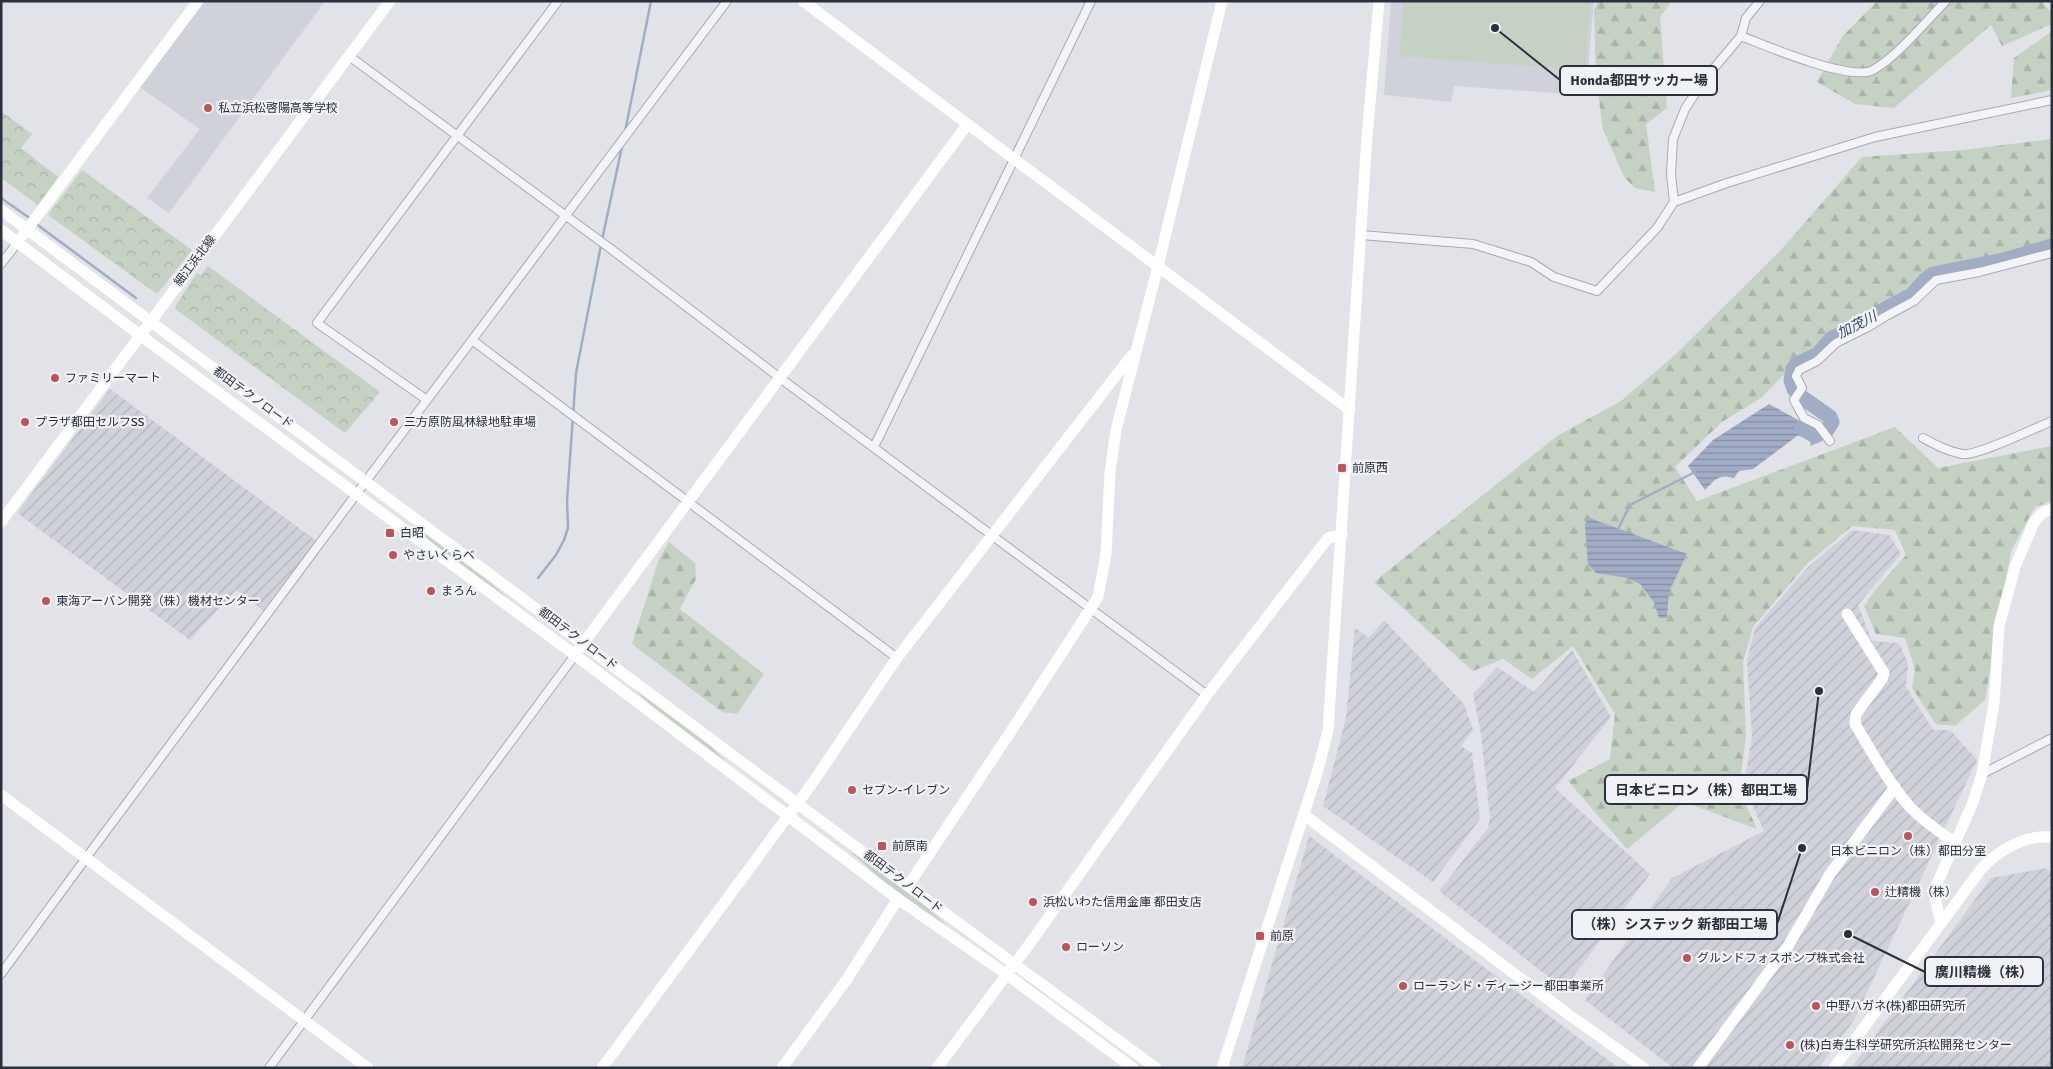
<svg xmlns="http://www.w3.org/2000/svg" width="2053" height="1069" viewBox="0 0 2053 1069" font-family="Signika,'Noto Sans JP',sans-serif">
	<style>
		.built { fill: #cfd2da }
		.industrial { fill: url(#industrial-furrows) }
		.grass { fill: #c5d1c3 }
		.forest { fill: url(#forest-firs) }
		.park { fill: url(#park-crowns) }
		.water { fill: url(#water-rules) }
		.lines { fill: none; stroke-linecap: round; stroke-linejoin: round }
		.stream { stroke: #a0adc4; stroke-width: 2.5 }
		.river { stroke: #a0adc4; stroke-width: 15 }
		.street-casing { stroke: #a7aab2; stroke-width: 10 }
		.street { stroke: #f3f4f7; stroke-width: 8 }
		.secondary { stroke: #fff; stroke-width: 11 }
		.poi-dot { fill: #c05358; stroke: #f0f2f6; stroke-width: 2 }
		.labels { text-anchor: middle; dominant-baseline: central; stroke-width: 4.5; stroke-linejoin: round; paint-order: stroke }
		.poi-label { font-size: 12px; fill: #2b303e; stroke: #f0f2f6; text-anchor: start }
		.street-label { font-size: 12px; fill: #2b303e; stroke: #f0f2f6 }
		.water-label { font-size: 14px; font-style: italic; fill: #394b6e; stroke: #f0f2f6 }
		.leader { fill: none; stroke: #2b303e; stroke-width: 2 }
		.callout-dot { fill: #2b303e; stroke: #f0f2f6; stroke-width: 2 }
		.callout { fill: #f0f2f6; stroke: #2b303e; stroke-width: 2 }
		.callout-label { font-size: 14px; text-anchor: middle; font-weight: bold; fill: #2b303e }
	</style>
	<defs>
		<pattern id="industrial-furrows" width="10" height="10" patternUnits="userSpaceOnUse" patternTransform="scale(1.25)"><rect width="10" height="10" fill="#cfd2da"/><path d="M-1 1l2-2M0 10L10 0M9 11l2-2" fill="none" stroke="#b2b5bc"/></pattern>
		<pattern id="forest-firs" width="22" height="20" patternUnits="userSpaceOnUse" patternTransform="scale(1.25)"><rect width="22" height="20" fill="#c5d1c3"/><path d="M5 1l3.5 6h-7zM16 11l3.5 6h-7z" fill="#a9b4a9"/></pattern>
		<pattern id="park-crowns" width="20" height="18" patternUnits="userSpaceOnUse" patternTransform="scale(1.25)"><rect width="20" height="18" fill="#c5d1c3"/><path d="M2 6a3 3 0 1 1 6 0M12 15a3 3 0 1 1 6 0" fill="none" stroke="#a9b4a9"/></pattern>
		<pattern id="water-rules" width="6" height="5" patternUnits="userSpaceOnUse" patternTransform="scale(1.25)"><rect width="6" height="5" fill="#a0adc4"/><path d="M0 2.5h6" fill="none" stroke="#838da1"/></pattern>
	</defs>
	<rect width="100%" height="100%" fill="#e1e3e8"/>
	<path class="built" d="M 203,1 L 325,1 L 169,213 L 147,198 L 200,129 L 138,86 Z
		M 1391,1 L 1594,1 L 1586,95 L 1454,86 L 1451,102 L 1384,95 Z"/>
	<path class="industrial" d="M 110,389 L 318,542 L 266,613 L 236,590 L 190,640 L 17,513 Z
		M 1852,530 L 1889,535 L 1901,554 L 1858,605 L 1872,641 L 1899,643 L 1908,663 L 1906,687 L 1933,730 L 1950,730 L 1977,760 L 1854,1020 L 1819,1068 L 1673,1068 L 1585,1000 L 1672,878 L 1764,831 L 1744,786 L 1752,736 L 1747,661 L 1755,628 L 1809,566 Z
		M 1384,620 L 1464,704 L 1473,730 L 1461,746 L 1472,753 L 1480,819 L 1433,882 L 1323,806 L 1346,718 L 1355,628 L 1369,638 Z
		M 1572,650 L 1611,717 L 1555,788 L 1650,874 L 1564,989 L 1439,891 L 1488,828 L 1490,817 L 1481,734 L 1473,694 L 1497,667 L 1534,692 Z
		M 1309,836 L 1619,1068 L 1242,1068 Z
		M 2046,868 L 2052,873 L 2052,1068 L 1851,1068 L 1991,878 Z"/>
	<path class="grass" d="M 1404,1 L 1591,1 L 1585,70 L 1399,56 Z
		M 412,524 L 491,583 L 518,608 L 445,555 Z
		M 631,686 L 710,745 L 723,759 L 750,782 L 663,717 Z
		M 850,851 L 921,902 L 956,934 L 879,878 Z"/>
	<path class="forest" d="M 1597,1 L 1672,1 L 1660,17 L 1667,108 L 1646,124 L 1655,192 L 1635,188 L 1624,177 L 1603,129 L 1596,79 L 1594,11 Z
		M 1877,1 L 2041,1 L 2052,13 L 2052,24 L 2002,46 L 1991,25 L 1894,108 L 1855,104 L 1817,82 L 1842,37 Z
		M 2052,31 L 2052,90 L 2011,98 L 2014,58 Z
		M 2052,139 L 2052,258 L 1937,284 L 1831,340 L 1794,364 L 1761,398 L 1722,422 L 1675,467 L 1697,501 L 1895,427 L 1938,468 L 2052,446 L 2052,501 L 2035,507 L 2011,551 L 1985,700 L 1955,726 L 1936,724 L 1912,688 L 1915,669 L 1905,638 L 1876,634 L 1864,606 L 1876,589 L 1906,555 L 1895,530 L 1852,526 L 1807,564 L 1753,627 L 1743,662 L 1746,736 L 1739,789 L 1757,829 L 1684,802 L 1627,849 L 1568,781 L 1610,759 L 1615,714 L 1573,646 L 1532,679 L 1503,659 L 1473,671 L 1374,582 L 1557,436 L 1621,401 L 1675,355 L 1780,251 L 1862,157 L 1962,150 Z
		M 669,542 L 695,563 L 696,579 L 680,609 L 764,674 L 737,714 L 722,712 L 632,644 L 659,559 Z"/>
	<path class="park" d="M 1,111 L 32,134 L 21,148 L 58,177 L 38,205 L 1,178 Z
		M 82,170 L 192,250 L 157,294 L 48,215 Z
		M 208,266 L 380,392 L 345,433 L 175,309 L 176,305 L 197,273 L 201,275 Z"/>
	<path class="water" d="M 1769,404 L 1815,429 L 1824,439 L 1811,446 L 1809,436 L 1797,436 L 1753,469 L 1739,471 L 1734,478 C 1717,474 1716,479 1705,490 L 1688,466 L 1713,440 Z
		M 1587,517 L 1687,554 L 1669,592 L 1667,618 L 1659,618 L 1654,602 L 1640,584 L 1628,578 L 1596,573 L 1588,564 L 1585,526 Z"/>
	<g class="lines">
		<path class="stream" d="M 625,132 L 651,1
			M 1,198 L 31,219
			M 35,223 L 136,298
			M 602,240 L 623,142
			M 1618,529 L 1630,505 L 1695,472
			M 538,578 L 556,555 L 564,540 L 568,528 L 567,501 L 576,373 L 601,245"/>
		<path class="river" d="M 1801,428 L 1815,436 L 1827,430 L 1832,422 L 1830,417 L 1800,396 L 1794,389 L 1791,380 L 1793,369 L 1797,364 L 1818,354 L 1832,338 L 1861,325 L 1887,308 L 1912,295 L 1925,280 L 1933,274 L 2004,260 L 2052,246"/>
		<defs>
			<path id="street" d="M 1741,36 L 1746,18 L 1760,1
				M 349,56 L 611,249 L 780,378 L 1207,695
				M 1674,202 L 1727,183 L 1875,137 L 2052,100
				M 1361,235 L 1473,244 L 1531,262 L 1554,277 L 1597,291 L 1657,228 L 1674,202 L 1671,174 L 1673,139 L 1685,109 L 1704,80 L 1741,36 C 1766,46 1851,82 1873,70 C 1897,57 1926,21 1946,1
				M 1,264 L 18,242
				M 472,340 L 897,658
				M 427,400 L 317,323 L 558,1
				M 1923,438 C 1936,445 1947,451 1962,454 C 1975,457 2035,428 2052,421
				M 1830,441 L 1818,425 L 1804,418 L 1794,400 L 1802,388 L 1796,376 L 1799,370 L 1817,361 L 1836,343 L 1868,327 L 1886,316 L 1914,301 L 1936,280 L 1979,272 L 2052,253
				M 874,447 L 1091,1
				M 1982,774 L 2052,738
				M 1,974 L 86,858 L 366,481 L 727,1
				M 269,1068 L 575,655"/>
		</defs>
		<use href="#street" class="street-casing"/>
		<use href="#street" class="street"/>
		<path class="secondary" d="M 803,1 L 1350,410
			M 1,210 L 908,886 L 1156,1068
			M 1,230 L 140,335 L 575,655 L 898,899 L 1006,974 L 1133,1068
			M 23,235 L 198,1
			M 1,522 L 390,1
			M 1847,614 L 1884,673 L 1882,679 L 1856,714 L 1855,724 C 1872,752 1888,782 1910,807 C 1923,821 1940,832 1955,843
			M 579,649 L 967,125
			M 1,795 L 368,1068
			M 1303,814 L 1565,1012 L 1644,1068
			M 908,886 L 1019,719 L 1098,597 L 1106,554 L 1110,472 L 1116,430 L 1158,266 L 1222,1
			M 1941,924 L 1935,897 L 1935,888 L 1972,805 L 1982,774 L 1994,703 L 1999,626 L 2015,567 L 2034,522 L 2042,513 L 2052,509
			M 602,1068 L 811,785 L 897,658 L 1132,355
			M 782,1068 L 847,979 L 898,899
			M 937,1068 L 1028,946 L 1207,695 L 1328,538 L 1342,535
			M 1222,1068 L 1317,773 L 1328,731 L 1367,137 L 1379,1
			M 1698,1068 L 1788,946 L 1830,874 L 1895,787
			M 1834,1068 L 1982,868 C 2001,849 2024,835 2052,837"/>
	</g>
	<g class="poi-dot">
		<circle cx="208" cy="108" r="5"/>
		<circle cx="55" cy="378" r="5"/>
		<circle cx="25" cy="422" r="5"/>
		<circle cx="394" cy="422" r="5"/>
		<rect x="1337" y="463" width="10" height="10" rx="2.5"/>
		<rect x="385" y="528" width="10" height="10" rx="2.5"/>
		<circle cx="393" cy="555" r="5"/>
		<circle cx="431" cy="591" r="5"/>
		<circle cx="46" cy="601" r="5"/>
		<circle cx="852" cy="790" r="5"/>
		<circle cx="1908" cy="836" r="5"/>
		<rect x="877" y="841" width="10" height="10" rx="2.5"/>
		<circle cx="1875" cy="892" r="5"/>
		<circle cx="1033" cy="902" r="5"/>
		<rect x="1255" y="931" width="10" height="10" rx="2.5"/>
		<circle cx="1066" cy="947" r="5"/>
		<circle cx="1687" cy="958" r="5"/>
		<circle cx="1403" cy="986" r="5"/>
		<circle cx="1816" cy="1006" r="5"/>
		<circle cx="1790" cy="1045" r="5"/>
	</g>
	<g class="labels">
		<g class="poi-label">
			<text x="218" y="108">私立浜松啓陽高等学校</text>
			<text x="65" y="378">ファミリーマート</text>
			<text x="35" y="422">プラザ都田セルフSS</text>
			<text x="404" y="422">三方原防風林緑地駐車場</text>
			<text x="1352" y="468">前原西</text>
			<text x="400" y="533">白昭</text>
			<text x="403" y="555">やさいくらべ</text>
			<text x="441" y="591">まろん</text>
			<text x="56" y="601">東海アーバン開発（株）機材センター</text>
			<text x="862" y="790">セブン-イレブン</text>
			<text x="892" y="846">前原南</text>
			<text x="1908" y="851" text-anchor="middle">日本ビニロン（株）都田分室</text>
			<text x="1885" y="892">辻精機（株）</text>
			<text x="1043" y="902">浜松いわた信用金庫 都田支店</text>
			<text x="1270" y="936">前原</text>
			<text x="1076" y="947">ローソン</text>
			<text x="1697" y="958">グルンドフォスポンプ株式会社</text>
			<text x="1413" y="986">ローランド・ディージー都田事業所</text>
			<text x="1826" y="1006">中野ハガネ(株)都田研究所</text>
			<text x="1800" y="1045">(株)白寿生科学研究所浜松開発センター</text>
		</g>
		<g class="street-label">
			<text transform="translate(195 261) rotate(-53)">細江浜北線</text>
			<text transform="translate(253 398) rotate(36)">都田テクノロード</text>
			<text transform="translate(578 639) rotate(37)">都田テクノロード</text>
			<text transform="translate(903 882) rotate(37)">都田テクノロード</text>
		</g>
		<g class="water-label">
			<text transform="translate(1857 325) rotate(-27)">加茂川</text>
		</g>
	</g>
	<path class="leader" d="M1495 28L1560 80M1819 691L1807 790M1802 848L1777 924M1848 934L1925 972"/>
	<g class="callout-dot">
		<circle cx="1495" cy="28" r="5"/>
		<circle cx="1819" cy="691" r="5"/>
		<circle cx="1802" cy="848" r="5"/>
		<circle cx="1848" cy="934" r="5"/>
	</g>
	<g class="callout">
		<rect x="1560" y="66" width="157" height="29" rx="5"/>
		<rect x="1605" y="775" width="202" height="29" rx="5"/>
		<rect x="1572" y="910" width="205" height="29" rx="5"/>
		<rect x="1925" y="957" width="118" height="29" rx="5"/>
	</g>
	<g class="callout-label">
		<text x="1639" y="85">Honda都田サッカー場</text>
		<text x="1706" y="795">日本ビニロン（株）都田工場</text>
		<text x="1675" y="929">（株）システック 新都田工場</text>
		<text x="1984" y="977">廣川精機（株）</text>
	</g>
	<rect width="2053" height="1069" fill="none" stroke="#2b303e" stroke-width="5"/>
</svg>
